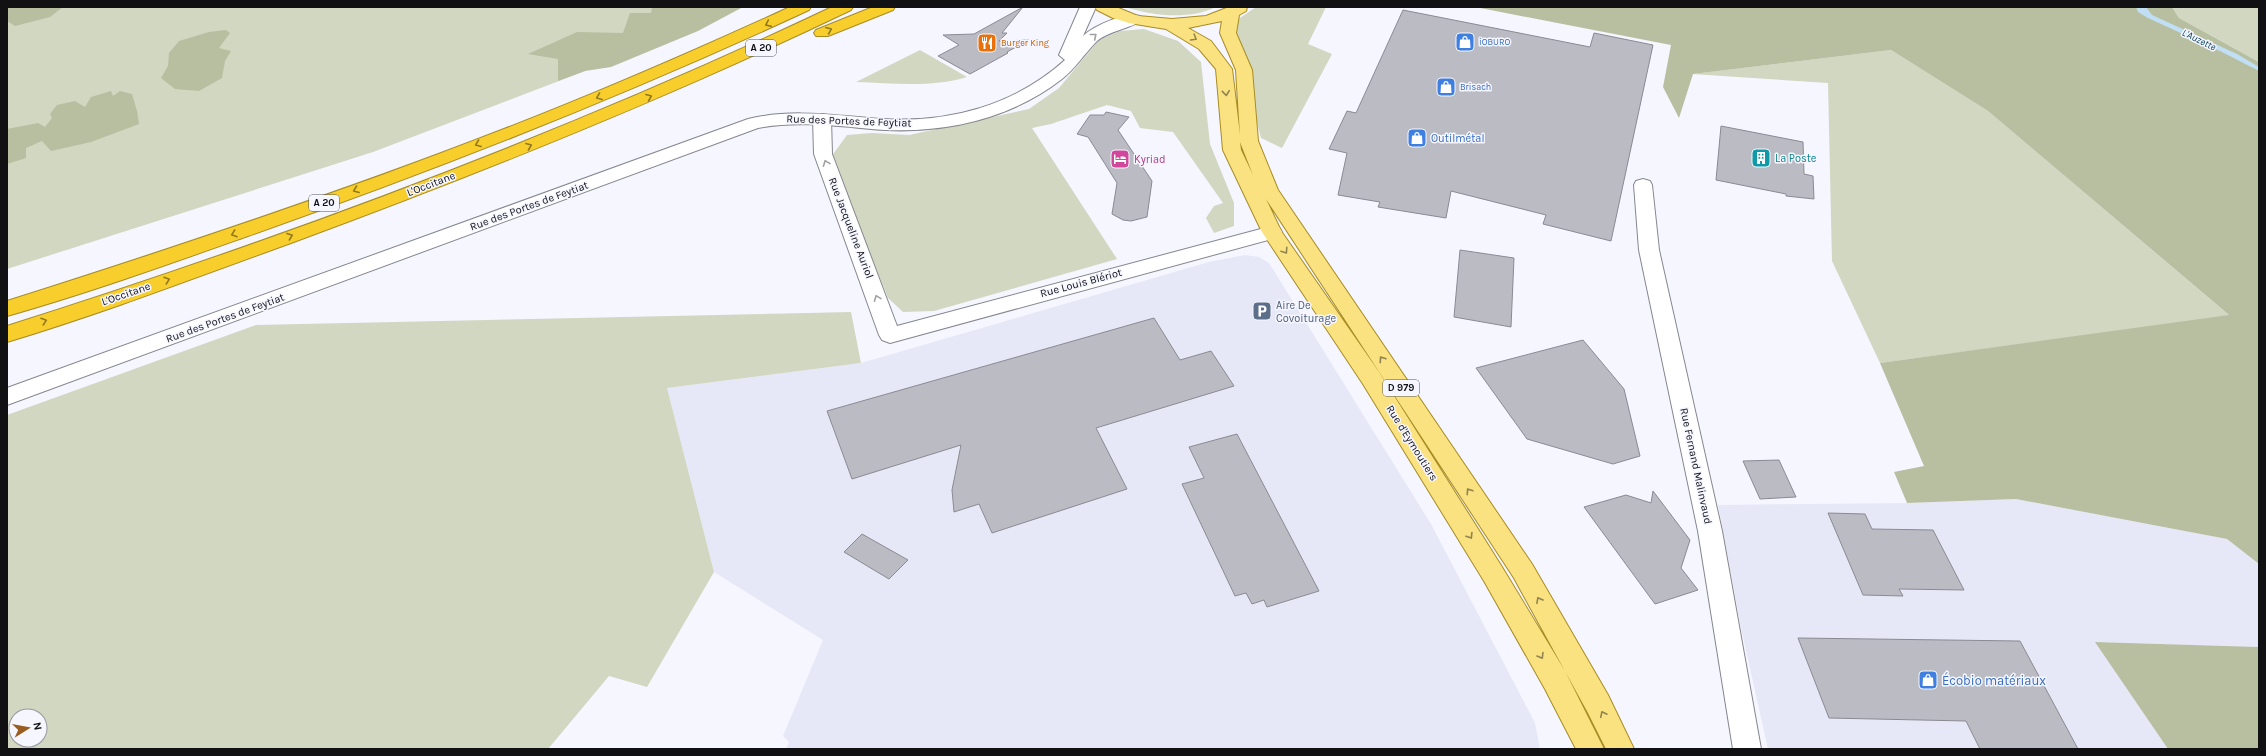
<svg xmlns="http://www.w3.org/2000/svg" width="2266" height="756" viewBox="0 0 2266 756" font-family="Karla,sans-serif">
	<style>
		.built { fill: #e7e8f7 }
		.green { fill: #d1d7c0; fill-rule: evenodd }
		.forest { fill: #b7bfa0 }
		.water { fill: #c1dff4 }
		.building { fill: #bbbbc3; stroke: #8a8a92 }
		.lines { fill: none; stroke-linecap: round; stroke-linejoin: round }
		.street-casing { stroke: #86868e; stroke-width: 2 }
		.secondary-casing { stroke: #86868e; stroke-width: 2 }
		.primary-casing { stroke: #a78c24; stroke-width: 2 }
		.highway-casing { stroke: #a78c24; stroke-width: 2 }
		.street { fill: #fff; fill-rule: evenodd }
		.secondary { fill: #fff; fill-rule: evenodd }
		.primary { fill: #fbe280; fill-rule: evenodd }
		.highway { fill: #f8ce2c; fill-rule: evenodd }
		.oneway { stroke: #907921 }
		.oneway2 { stroke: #a0a0a1 }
		.oneway3 { stroke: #92844f }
		.labels { text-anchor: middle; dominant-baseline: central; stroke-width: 3; stroke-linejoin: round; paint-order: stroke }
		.far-shop-label { font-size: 9px; fill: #366cbe; stroke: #f5f6ff; text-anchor: start }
		.far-food-label { font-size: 9px; fill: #c56008; stroke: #f5f6ff; text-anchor: start }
		.far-water-label { font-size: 10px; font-style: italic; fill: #013a57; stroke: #f5f6ff }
		.shield { fill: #f5f6ff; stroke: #55565a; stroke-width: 1 }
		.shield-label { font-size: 10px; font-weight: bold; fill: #111114 }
		.street-label { font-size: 11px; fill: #111114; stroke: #f5f6ff }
		.shop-label { font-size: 11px; fill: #366cbe; stroke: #f5f6ff; text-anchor: start }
		.culture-label { font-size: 11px; fill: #0d838f; stroke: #f5f6ff; text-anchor: start }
		.hotel-label { font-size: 11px; fill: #b23c85; stroke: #f5f6ff; text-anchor: start }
		.service-label { font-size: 11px; fill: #4e5e75; stroke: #f5f6ff; text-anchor: start }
		.near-shop-label { font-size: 13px; fill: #366cbe; stroke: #f5f6ff; text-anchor: start }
	</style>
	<rect width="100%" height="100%" fill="#f5f6ff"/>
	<path class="built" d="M 1245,255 L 1259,257 L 1269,263 L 1431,524 L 1535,723 L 1540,749 L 786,749 L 789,742 L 783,736 L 823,640 L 714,572 L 667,388 L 861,363 L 1209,262 Z
		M 2016,499 L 2227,539 L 2259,564 L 2259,647 L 2096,642 L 2168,749 L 1768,749 L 1741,628 L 1718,505 L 1907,503 Z"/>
	<path class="green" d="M 7,7 L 711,7 L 585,71 L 373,152 L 7,269 Z
		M 1125,7 L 1216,7 C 1189,20 1153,16 1125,7 Z
		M 1256,7 L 1326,7 L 1308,44 L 1332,54 L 1282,148 L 1261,138 L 1234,35 L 1237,20 Z
		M 2172,7 L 2259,7 L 2259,62 L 2179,18 Z
		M 1144,29 L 1178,41 L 1201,62 L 1210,144 L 1234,203 L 1234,226 L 1214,233 L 1206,218 L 1214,206 L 1223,203 L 1173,132 L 1140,128 L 1131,111 L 1107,105 L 1051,124 L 1032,128 L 1117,259 L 934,311 L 903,312 L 888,298 L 831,157 L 847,135 L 872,133 L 909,135 L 1029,109 L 1059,88 L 1099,40 L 1120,31 Z
		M 920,50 L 967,77 C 930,88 894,83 856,82 Z
		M 1891,50 L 1988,111 L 2230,316 L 1880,363 L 1832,261 L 1828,83 L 1692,74 Z
		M 851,312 L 861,363 L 667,388 L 714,572 L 647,687 L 609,676 L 548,749 L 7,749 L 7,415 L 256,325 ZM 16,716 L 40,716 L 40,740 L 16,740 Z"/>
	<path class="forest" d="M 7,7 L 63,7 L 50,17 L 15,26 L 7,21 Z
		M 652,7 L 743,7 L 698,31 L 611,67 L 585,71 L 558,81 L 558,59 L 528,54 L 577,32 L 623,33 L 630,13 L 651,13 Z
		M 1475,7 L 2172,7 L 2179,18 L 2259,62 L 2259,564 L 2227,539 L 2016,499 L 1907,503 L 1894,472 L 1924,466 L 1880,363 L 2229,315 L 1988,111 L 1891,50 L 1693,74 L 1679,118 L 1663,87 L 1671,45 Z
		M 226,30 L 230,33 L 219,48 L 231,51 L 225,61 L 222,78 L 199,91 L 175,89 L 161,78 L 168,66 L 169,53 L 179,41 L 209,32 Z
		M 111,91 L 113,96 L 120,91 L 132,94 L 137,111 L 139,124 L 91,142 L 51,151 L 42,141 L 26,148 L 26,158 L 7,164 L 7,129 L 38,123 L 45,127 L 52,118 L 50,114 L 57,105 L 75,101 L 85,107 L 91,97 Z
		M 2095,642 L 2259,647 L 2259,749 L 2168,749 Z"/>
	<path class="water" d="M 2136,7 L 2146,7 L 2152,15 L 2237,54 L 2259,67 L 2259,71 L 2220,51 L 2148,18 L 2138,12 Z"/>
	<path class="building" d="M 1023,7 L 1002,33 L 1007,33 L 999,41 L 1029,40 L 1007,52 L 1008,53 L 970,74 L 938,56 L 959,45 L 943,35 L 974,34 Z
		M 1403,10 L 1590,47 L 1594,33 L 1653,45 L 1611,241 L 1543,224 L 1546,215 L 1451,191 L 1446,218 L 1378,207 L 1380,202 L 1338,195 L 1347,153 L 1329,149 L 1347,111 L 1356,113 Z
		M 1106,112 L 1129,117 L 1118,130 L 1152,181 L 1147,217 L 1131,221 L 1123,220 L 1112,214 L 1117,183 L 1088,137 L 1077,134 L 1090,115 L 1104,115 Z
		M 1721,126 L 1803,142 L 1804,174 L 1813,176 L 1814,199 L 1786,196 L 1786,194 L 1716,180 Z
		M 1460,250 L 1514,258 L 1511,327 L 1454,317 Z
		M 1154,318 L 1180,360 L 1211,351 L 1234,386 L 1096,428 L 1127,489 L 992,533 L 979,504 L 954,512 L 952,490 L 961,445 L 852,479 L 827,411 Z
		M 1583,340 L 1624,389 L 1640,456 L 1613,464 L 1527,439 L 1476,368 Z
		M 1237,434 L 1319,591 L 1267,607 L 1264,600 L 1252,604 L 1246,593 L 1235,596 L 1182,484 L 1204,478 L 1189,447 Z
		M 1779,460 L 1796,497 L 1760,499 L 1743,461 Z
		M 1653,491 L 1690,540 L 1681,568 L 1698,590 L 1655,604 L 1584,507 L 1626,495 L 1651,503 Z
		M 1828,513 L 1865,514 L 1872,529 L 1933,530 L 1964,590 L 1899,589 L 1903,596 L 1863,595 Z
		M 862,534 L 908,560 L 889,579 L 844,552 Z
		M 1798,638 L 2020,641 L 2078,749 L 1980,749 L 1966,721 L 1829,718 Z"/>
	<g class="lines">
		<defs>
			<path id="street" d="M 822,114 L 828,115 L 831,119 L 832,154 L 897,326 L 1272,226 L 1279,227 L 1282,232 L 1279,237 L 890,343 L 882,340 L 879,335 L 814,154 L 813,119 L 816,115 Z
				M 1643,179 L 1650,181 L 1652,185 L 1659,250 L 1722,531 L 1761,749 L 1733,749 L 1698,531 L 1639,250 L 1634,185 L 1636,181 Z"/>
			<path id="secondary" d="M 1080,7 L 1096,7 L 1083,36 C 1095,25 1125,12 1140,16 L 1142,19 C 1137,27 1108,31 1097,41 C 1084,54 1076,68 1062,79 C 1012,118 948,133 885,130 C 842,127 801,120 758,128 L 7,405 L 7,388 L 748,119 C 793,108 838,116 883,119 C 950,123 1015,105 1065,60 L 1059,55 Z"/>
			<path id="primary" d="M 1095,7 L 1116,7 L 1138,16 L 1172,19 L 1206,16 L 1229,7 L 1247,7 L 1246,11 L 1239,15 L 1236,33 L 1252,70 L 1258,141 L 1278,190 L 1532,564 L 1608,695 L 1634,749 L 1606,749 L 1588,713 L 1514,578 L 1266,199 L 1281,231 L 1379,372 L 1502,567 L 1565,671 L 1604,749 L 1576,749 L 1545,689 L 1484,581 L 1363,384 L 1262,232 L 1223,150 L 1216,69 L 1199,49 L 1166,29 L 1129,23 L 1113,18 L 1097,10 ZM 1222,21 L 1220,33 L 1236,70 L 1240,135 L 1232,69 L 1211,41 L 1188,28 ZM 1240,142 L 1253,175 L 1241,150 Z"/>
			<path id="highway" d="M 790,7 L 811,7 L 809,10 C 626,95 439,169 248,236 C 169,264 88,293 7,316 L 7,301 C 174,248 340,193 504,129 C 600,92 696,50 790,7 Z
				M 832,7 L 853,7 L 851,10 C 668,98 481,173 291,243 C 197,277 103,313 7,342 L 7,326 C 288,237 566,133 832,7 Z
				M 873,7 L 895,7 L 893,10 L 828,36 L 816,36 L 814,33 L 816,30 Z"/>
		</defs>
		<use href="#street" class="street-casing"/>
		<use href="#secondary" class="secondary-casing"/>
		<use href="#primary" class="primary-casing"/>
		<use href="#highway" class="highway-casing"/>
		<use href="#street" class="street"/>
		<use href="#secondary" class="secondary"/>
		<use href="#primary" class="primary"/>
		<use href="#highway" class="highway"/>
	</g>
	<defs><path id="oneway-chevron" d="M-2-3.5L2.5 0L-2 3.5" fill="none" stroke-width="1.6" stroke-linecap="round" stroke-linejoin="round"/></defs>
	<g class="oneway">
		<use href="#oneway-chevron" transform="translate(768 24) rotate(156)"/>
		<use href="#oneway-chevron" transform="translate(829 30) rotate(-23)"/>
		<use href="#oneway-chevron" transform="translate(599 97) rotate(158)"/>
		<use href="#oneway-chevron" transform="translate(649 97) rotate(-22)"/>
		<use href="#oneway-chevron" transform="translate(478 144) rotate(159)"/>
		<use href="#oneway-chevron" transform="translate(529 146) rotate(-21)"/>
		<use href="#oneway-chevron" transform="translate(356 190) rotate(159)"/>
		<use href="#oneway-chevron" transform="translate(234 234) rotate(161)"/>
		<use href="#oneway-chevron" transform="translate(290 236) rotate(-20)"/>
		<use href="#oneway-chevron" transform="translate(167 280) rotate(-19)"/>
		<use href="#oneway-chevron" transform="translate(44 321) rotate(-19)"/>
	</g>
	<g class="oneway2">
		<use href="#oneway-chevron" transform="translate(1094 36) rotate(-39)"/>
		<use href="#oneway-chevron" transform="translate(826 163) rotate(-111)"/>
		<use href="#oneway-chevron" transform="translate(877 298) rotate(-111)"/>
	</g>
	<g class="oneway3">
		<use href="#oneway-chevron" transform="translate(1194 38) rotate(31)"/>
		<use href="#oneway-chevron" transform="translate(1226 93) rotate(84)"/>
		<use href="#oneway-chevron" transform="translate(1285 251) rotate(56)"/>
		<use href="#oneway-chevron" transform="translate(1382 359) rotate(-124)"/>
		<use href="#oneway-chevron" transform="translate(1469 491) rotate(-124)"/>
		<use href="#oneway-chevron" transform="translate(1470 536) rotate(58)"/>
		<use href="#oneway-chevron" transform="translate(1539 600) rotate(-119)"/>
		<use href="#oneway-chevron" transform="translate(1541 656) rotate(59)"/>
		<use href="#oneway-chevron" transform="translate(1603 714) rotate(-116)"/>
	</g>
	<defs>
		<symbol id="shop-square" viewBox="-11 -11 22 22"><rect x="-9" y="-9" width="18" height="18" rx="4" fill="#3f7fe0" stroke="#f5f6ff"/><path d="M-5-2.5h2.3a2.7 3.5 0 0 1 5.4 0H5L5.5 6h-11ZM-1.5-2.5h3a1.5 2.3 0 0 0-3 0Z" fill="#fff"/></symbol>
		<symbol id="restaurant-square" viewBox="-11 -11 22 22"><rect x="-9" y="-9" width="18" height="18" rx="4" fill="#e8710a" stroke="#f5f6ff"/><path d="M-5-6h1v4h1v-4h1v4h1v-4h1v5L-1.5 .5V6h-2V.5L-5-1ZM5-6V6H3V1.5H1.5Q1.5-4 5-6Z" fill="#fff"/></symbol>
		<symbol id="building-square" viewBox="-11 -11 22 22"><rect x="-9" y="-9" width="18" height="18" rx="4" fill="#0f9aa8" stroke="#f5f6ff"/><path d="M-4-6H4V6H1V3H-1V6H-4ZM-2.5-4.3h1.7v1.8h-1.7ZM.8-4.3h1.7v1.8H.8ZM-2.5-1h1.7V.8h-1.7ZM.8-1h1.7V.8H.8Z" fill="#fff"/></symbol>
		<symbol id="hotel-square" viewBox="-11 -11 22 22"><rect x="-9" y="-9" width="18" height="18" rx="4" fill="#d1479c" stroke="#f5f6ff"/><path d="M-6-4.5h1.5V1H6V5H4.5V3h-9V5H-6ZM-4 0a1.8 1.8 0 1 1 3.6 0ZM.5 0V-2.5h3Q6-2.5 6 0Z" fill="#fff"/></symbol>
		<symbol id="parking-square" viewBox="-11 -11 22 22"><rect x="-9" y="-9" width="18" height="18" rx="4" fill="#5c6f8a" stroke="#f5f6ff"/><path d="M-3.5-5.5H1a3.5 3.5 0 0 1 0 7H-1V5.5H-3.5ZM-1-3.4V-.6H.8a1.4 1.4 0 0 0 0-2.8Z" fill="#fff"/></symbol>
	</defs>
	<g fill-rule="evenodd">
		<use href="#shop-square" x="1454" y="31" width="22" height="22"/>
		<use href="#restaurant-square" x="976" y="32" width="22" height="22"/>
		<use href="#shop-square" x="1435" y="76" width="22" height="22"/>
		<use href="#shop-square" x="1406" y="127" width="22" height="22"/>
		<use href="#building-square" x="1750" y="147" width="22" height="22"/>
		<use href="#hotel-square" x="1109" y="148" width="22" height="22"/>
		<use href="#parking-square" x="1251" y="300" width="22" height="22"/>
		<use href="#shop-square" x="1917" y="669" width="22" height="22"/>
	</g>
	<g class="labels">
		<g class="far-shop-label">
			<text x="1479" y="42">iOBURO</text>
			<text x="1460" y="87">Brisach</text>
		</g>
		<g class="far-food-label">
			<text x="1001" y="43">Burger King</text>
		</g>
		<g class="far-water-label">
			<text transform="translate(2199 40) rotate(26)">L'Auzette</text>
		</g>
		<g class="shield">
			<rect x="746" y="40" width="30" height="16" rx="3"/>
			<rect x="309" y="195" width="30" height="16" rx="3"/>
			<rect x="1383" y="380" width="36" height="16" rx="3"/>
		</g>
		<g class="shield-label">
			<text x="761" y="48">A 20</text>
			<text x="324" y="203">A 20</text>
			<text x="1401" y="388">D 979</text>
		</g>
		<g class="street-label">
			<text transform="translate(849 121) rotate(2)">Rue des Portes de Feytiat</text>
			<text transform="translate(431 184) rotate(-21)">L'Occitane</text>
			<text transform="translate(529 206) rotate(-20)">Rue des Portes de Feytiat</text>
			<text transform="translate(851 228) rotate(69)">Rue Jacqueline Auriol</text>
			<text transform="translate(1081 283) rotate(-15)">Rue Louis Blériot</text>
			<text transform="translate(126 294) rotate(-19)">L'Occitane</text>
			<text transform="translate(225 318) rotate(-20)">Rue des Portes de Feytiat</text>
			<text transform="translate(1412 443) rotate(58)">Rue d'Eymoutiers</text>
			<text transform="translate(1696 466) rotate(78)">Rue Fernand Malinvaud</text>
		</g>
		<g class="shop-label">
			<text x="1431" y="138">Outilmétal</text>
		</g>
		<g class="culture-label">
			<text x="1775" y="158">La Poste</text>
		</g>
		<g class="hotel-label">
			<text x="1134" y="159">Kyriad</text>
		</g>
		<g class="service-label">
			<text x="1276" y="305">Aire De<tspan x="1276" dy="13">Covoiturage</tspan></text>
		</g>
		<g class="near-shop-label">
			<text x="1942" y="680">Écobio matériaux</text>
		</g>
	</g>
	<rect width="2266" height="756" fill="none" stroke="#111114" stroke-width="16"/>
	<g transform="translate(28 728) rotate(79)"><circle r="19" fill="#f5f6ff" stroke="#9a9aa1"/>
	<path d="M0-3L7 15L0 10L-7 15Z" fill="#9a5d20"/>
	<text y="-6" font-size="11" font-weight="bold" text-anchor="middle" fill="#111114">N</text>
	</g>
</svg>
